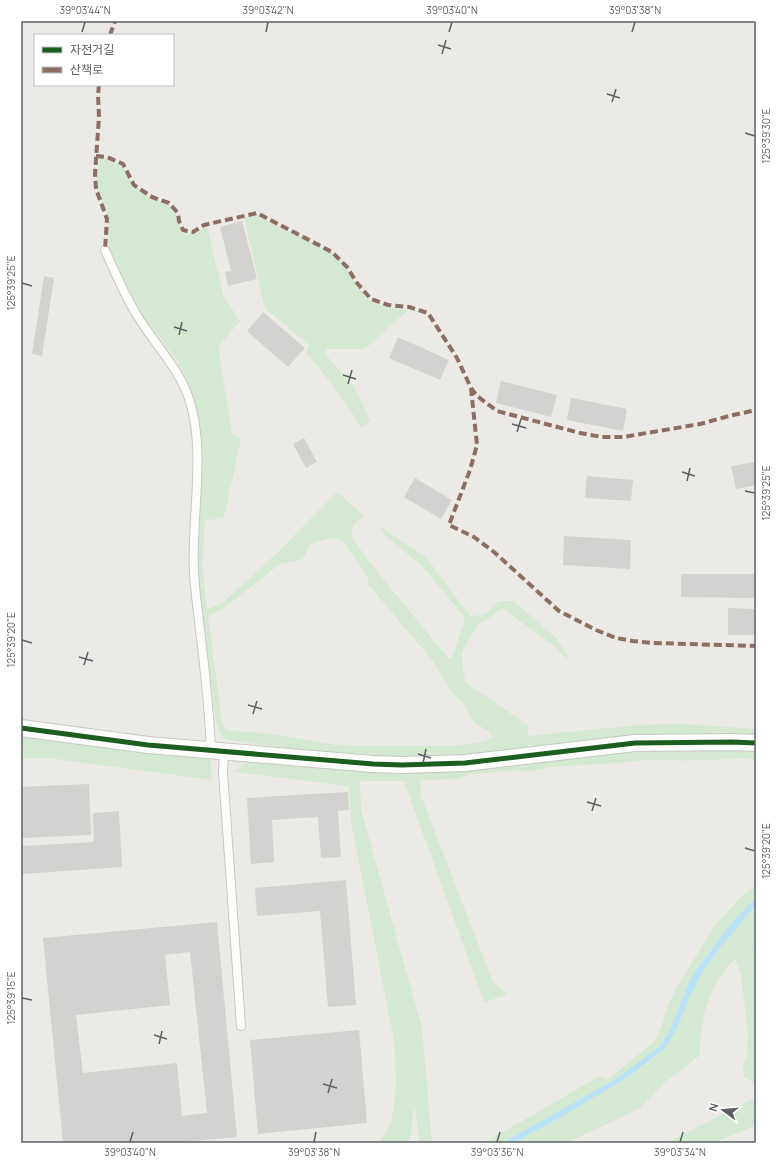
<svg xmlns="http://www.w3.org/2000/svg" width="777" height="1164" viewBox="0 0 777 1164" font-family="Manrope,'Noto Sans KR',sans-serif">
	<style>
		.green { fill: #d5e8d1; fill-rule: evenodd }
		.water { fill: #b9e2f7 }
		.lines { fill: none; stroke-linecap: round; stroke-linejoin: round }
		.stream { stroke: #b9e2f7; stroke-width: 5.5 }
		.building { fill: #d3d2d0; fill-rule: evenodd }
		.service-casing { stroke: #c7c7c7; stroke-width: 10 }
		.minor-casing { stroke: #c7c7c7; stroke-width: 18 }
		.service { stroke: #fcfcfb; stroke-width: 8 }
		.minor { stroke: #fcfcfb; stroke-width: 16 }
		.quiet { stroke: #8d6e63; stroke-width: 4; stroke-dasharray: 8 4; stroke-linecap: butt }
		.cycleway-casing { stroke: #fff; stroke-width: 8 }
		.cycleway { stroke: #1b5e20; stroke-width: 5 }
		.ticks { fill: none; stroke: #5c6064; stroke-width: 1.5 }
		.neatline { fill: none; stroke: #5c6064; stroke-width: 1.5 }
		.ticks-label { font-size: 10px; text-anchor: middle; fill: #5c6064 }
	</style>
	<rect width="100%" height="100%" fill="#ebeae6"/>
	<path class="green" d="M 99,158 L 107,159 L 122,166 L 134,186 L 154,200 L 165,203 L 172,209 L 177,216 L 179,225 L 182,230 L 186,233 L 191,234 L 197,232 L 207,226 L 223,295 L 240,321 L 218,347 L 232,433 L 241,438 L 224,517 L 205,521 L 202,566 L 207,609 L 220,605 L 277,553 L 337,492 L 364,516 L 354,524 L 352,529 L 352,537 L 367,559 L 448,658 L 452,659 L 465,618 L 423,567 L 386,536 L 380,527 L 426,557 L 470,616 L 483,615 L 499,601 L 514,601 L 556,638 L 571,662 L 554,646 L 502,608 L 485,621 L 477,625 L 462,652 L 462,664 L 466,683 L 529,726 L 527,736 L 639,725 L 684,724 L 756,729 L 756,738 L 538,747 L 529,745 L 524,749 C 492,752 460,756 427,757 C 360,758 291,750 224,739 L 216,723 L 197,570 L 200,442 C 198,414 192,386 177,361 C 164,339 143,321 131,297 C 124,284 113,261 109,247 C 106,237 110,227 108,217 C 106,207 99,199 97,189 C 95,179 98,168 99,158 ZM 329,538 L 338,539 L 345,544 L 369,578 L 367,583 L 433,661 L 452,692 L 465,706 L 470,716 L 474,722 L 488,731 L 493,737 L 484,742 L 450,746 L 361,746 L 328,744 L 279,735 L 227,730 L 222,722 L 208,616 L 221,610 L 280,564 L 303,559 L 310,544 Z
		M 257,215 L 332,252 L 347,269 L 356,285 L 370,301 L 386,307 L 408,310 L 365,349 L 327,349 L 325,354 L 355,388 L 370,420 L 362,428 L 338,392 L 306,352 L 309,345 L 265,308 L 244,218 Z
		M 21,735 L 210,758 L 212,780 L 49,758 L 21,758 Z
		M 732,749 L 756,750 L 756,761 C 749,756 718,760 707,760 C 685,761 662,760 640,760 L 629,762 L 551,767 L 525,772 L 520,770 L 470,774 L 458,779 L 420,780 L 421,796 L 492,980 L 507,995 L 484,1002 L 404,781 L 364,781 L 360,782 L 361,810 L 422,1028 L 432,1143 L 420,1143 L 414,1104 L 411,1134 L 407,1143 L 379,1143 L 390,1125 L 393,1113 L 396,1082 L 394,1041 L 351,821 L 349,786 L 235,772 L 244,764 L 251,761 L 373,771 L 635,750 Z
		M 756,885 L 756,897 L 728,927 L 695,972 L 688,984 L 670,1030 L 659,1047 L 633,1068 L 592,1094 L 502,1143 L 484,1143 L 600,1076 L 607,1080 L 655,1041 L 662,1025 L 668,1006 L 675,990 L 716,924 L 742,896 Z
		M 756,905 L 756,947 L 753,948 L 756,969 L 756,1086 L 752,1081 L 744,1077 L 743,1066 L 747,1055 L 748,1036 L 741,973 L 735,959 C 720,972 708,996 704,1016 C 701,1029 701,1043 699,1056 L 665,1082 L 640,1108 L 567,1143 L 514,1143 L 628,1077 L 657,1056 L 667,1045 L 695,984 L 703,971 L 719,949 Z
		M 756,1097 L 756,1125 L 714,1143 L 666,1143 Z"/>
	<path class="water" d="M 756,897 L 756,905 L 719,949 L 703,971 L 689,998 L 677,1028 L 667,1045 L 662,1051 L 628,1077 L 568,1113 L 514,1143 L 502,1143 L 616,1079 L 659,1047 L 670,1030 L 688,984 L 695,972 L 728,927 Z"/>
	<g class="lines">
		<path class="stream" d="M 756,947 L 756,949"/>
	</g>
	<path class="building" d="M 242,221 L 257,279 L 228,286 L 225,272 L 231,271 L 220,227 Z
		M 44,276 L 54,278 L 42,356 L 32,354 Z
		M 263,312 L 305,348 L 288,367 L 247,331 Z
		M 398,337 L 449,360 L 440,380 L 389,358 Z
		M 501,381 L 557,395 L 551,417 L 496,403 Z
		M 571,398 L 627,409 L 623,431 L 567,420 Z
		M 304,438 L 317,462 L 306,468 L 293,444 Z
		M 756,462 L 756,485 L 736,489 L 731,466 Z
		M 587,476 L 633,480 L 631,501 L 585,498 Z
		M 415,478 L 452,500 L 441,519 L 404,497 Z
		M 564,536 L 631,540 L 630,569 L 563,565 Z
		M 681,574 L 756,574 L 756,598 L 681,597 Z
		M 728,608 L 756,609 L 756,635 L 728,635 Z
		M 89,784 L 91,835 L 21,838 L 21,787 Z
		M 348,792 L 349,810 L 338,811 L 341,857 L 321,858 L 318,817 L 272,820 L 274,862 L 251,864 L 247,798 Z
		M 119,811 L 122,867 L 21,874 L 21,846 L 94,842 L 93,813 Z
		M 346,880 L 356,1005 L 328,1007 L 320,911 L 257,916 L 255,888 Z
		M 217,922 L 237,1137 L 171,1143 L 63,1143 L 43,938 ZM 190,952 L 207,1113 L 182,1116 L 177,1063 L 83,1073 L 76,1015 L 170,1005 L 165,955 Z
		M 359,1030 L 367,1123 L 258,1134 L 250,1040 Z"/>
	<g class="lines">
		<defs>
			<path id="service" d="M 105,250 C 115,273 125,296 138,317 C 155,344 181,371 190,402 C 206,454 191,518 194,573 C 195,592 198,611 200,630 C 205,670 209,710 211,750
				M 224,752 L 223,772 L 241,1026"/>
			<path id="minor" d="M 21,728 L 148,745 L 373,764 L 402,765 L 465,763 L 635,743 L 732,742 L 756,743"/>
		</defs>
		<use href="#service" class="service-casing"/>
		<use href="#minor" class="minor-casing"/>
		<use href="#service" class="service"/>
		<use href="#minor" class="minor"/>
		<path class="quiet" d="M 110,35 L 115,21
			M 99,85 L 98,95 L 99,117 L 95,174 L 96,189 L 107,219 L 105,250
			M 96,156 L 107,157 L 123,164 L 134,185 L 152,197 L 169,203 L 178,213 L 179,221 L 183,230 L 193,232 L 204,225 L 257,213 L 332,252 L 347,267 L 357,283 L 371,299 L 388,305 L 409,307 L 428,313 L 457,358 L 471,388 L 477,396 L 497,411 L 580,433 L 602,437 L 623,437 L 700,424 L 729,416 L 756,410
			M 471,388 L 477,445 L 470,470 L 449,525 L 474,537 L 494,552 L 559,611 L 596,630 L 616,638 L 633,641 L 653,643 L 756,646"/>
		<defs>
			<path id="cycleway" d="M 21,728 L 148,745 L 373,764 L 402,765 L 465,763 L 635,743 L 732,742 L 756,743"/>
		</defs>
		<use href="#cycleway" class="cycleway-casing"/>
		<use href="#cycleway" class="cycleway"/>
	</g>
	<path class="ticks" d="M 82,32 L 85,22M 266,32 L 268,22M 449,32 L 452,22M 632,32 L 635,22M 438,45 L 451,49M 442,54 L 446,40M 607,94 L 620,98M 612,102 L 616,89M 745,133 L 755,136M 22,283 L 32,286M 174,327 L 187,331M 179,335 L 182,322M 343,375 L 356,379M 348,384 L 352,370M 512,424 L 526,428M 517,432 L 521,419M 682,472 L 695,476M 687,481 L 690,468M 745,491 L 755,493M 22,640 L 32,643M 79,657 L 93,661M 84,665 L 88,652M 248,705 L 262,709M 253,714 L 257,701M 418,754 L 431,758M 423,763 L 426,749M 587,802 L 601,806M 592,811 L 596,798M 745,848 L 755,851M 22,998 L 32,1000M 154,1035 L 167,1039M 159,1044 L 162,1031M 323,1084 L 337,1088M 328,1093 L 332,1079M 130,1142 L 133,1132M 314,1142 L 316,1132M 497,1142 L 500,1132M 680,1142 L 683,1132"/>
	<rect width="777" height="1164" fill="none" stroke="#ffffff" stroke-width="44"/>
	<rect x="34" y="34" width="140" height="52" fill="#ffffff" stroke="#bebfc1"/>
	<rect x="42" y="47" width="20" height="6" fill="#1b5e20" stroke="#bebfc1"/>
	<text x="70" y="54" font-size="12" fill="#5c6064">자전거길</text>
	<rect x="42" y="67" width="20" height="6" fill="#8d6e63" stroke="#bebfc1"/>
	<text x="70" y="74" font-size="12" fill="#5c6064">산책로</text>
	<g transform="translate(723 1110) rotate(286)" stroke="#ffffff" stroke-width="3" paint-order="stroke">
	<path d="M0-3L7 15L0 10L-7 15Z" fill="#5c6064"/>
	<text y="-6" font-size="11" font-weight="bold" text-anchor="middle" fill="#5c6064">N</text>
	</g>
	<rect x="22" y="22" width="733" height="1120" class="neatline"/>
	<g class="ticks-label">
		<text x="85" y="14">39°03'44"N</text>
		<text x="268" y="14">39°03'42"N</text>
		<text x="452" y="14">39°03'40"N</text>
		<text x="635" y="14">39°03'38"N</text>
		<text transform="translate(766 136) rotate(-90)" y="4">125°39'30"E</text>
		<text transform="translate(11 283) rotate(-90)" y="4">125°39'25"E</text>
		<text transform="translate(766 493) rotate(-90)" y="4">125°39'25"E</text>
		<text transform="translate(11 640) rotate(-90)" y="4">125°39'20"E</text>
		<text transform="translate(766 851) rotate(-90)" y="4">125°39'20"E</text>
		<text transform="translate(11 998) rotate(-90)" y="4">125°39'15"E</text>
		<text x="130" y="1156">39°03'40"N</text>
		<text x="314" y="1156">39°03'38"N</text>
		<text x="497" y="1156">39°03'36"N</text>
		<text x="680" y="1156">39°03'34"N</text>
	</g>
</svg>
